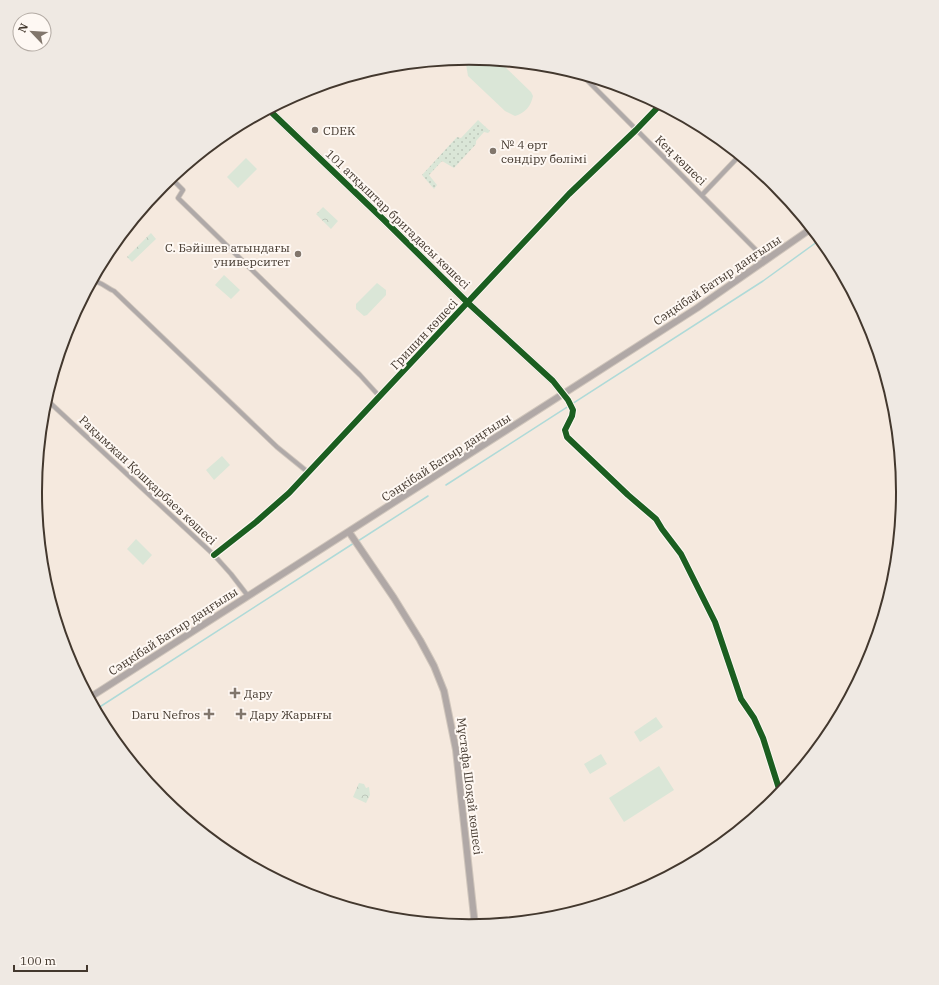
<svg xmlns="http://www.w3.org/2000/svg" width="939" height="985" viewBox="0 0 939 985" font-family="'IBM Plex Serif',serif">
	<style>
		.grass { fill: url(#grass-dots) }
		.park { fill: url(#park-crowns) }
		.pitch { fill: #dae6d7 }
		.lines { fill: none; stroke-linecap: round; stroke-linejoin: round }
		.stream { stroke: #afdad8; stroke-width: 1.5 }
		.street-casing { stroke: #d0c6bc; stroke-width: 5.5 }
		.secondary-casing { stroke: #d0c6bc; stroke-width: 8 }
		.street { stroke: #afa9a8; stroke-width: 4 }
		.secondary { stroke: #b0a8a6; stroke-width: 6 }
		.cycleway-casing { stroke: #fef8f3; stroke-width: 8 }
		.cycleway { stroke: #1b5e20; stroke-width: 6 }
		.poi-dot { fill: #81766c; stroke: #fef8f3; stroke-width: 1.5 }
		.labels { text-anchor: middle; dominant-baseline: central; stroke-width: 4; stroke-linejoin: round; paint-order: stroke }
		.poi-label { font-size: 12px; fill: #43382e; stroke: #fef8f3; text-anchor: start }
		.street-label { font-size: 12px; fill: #43382e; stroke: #fef8f3 }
		.rim { fill: none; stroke: #43382e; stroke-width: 2 }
	</style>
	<defs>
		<pattern id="grass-dots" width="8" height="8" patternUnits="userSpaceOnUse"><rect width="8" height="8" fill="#dae6d7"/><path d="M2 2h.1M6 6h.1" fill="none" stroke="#bcc6b9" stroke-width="1.8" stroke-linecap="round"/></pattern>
		<pattern id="park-crowns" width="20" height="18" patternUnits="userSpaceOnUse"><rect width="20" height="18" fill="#dae6d7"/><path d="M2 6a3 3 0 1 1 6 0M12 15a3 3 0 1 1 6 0" fill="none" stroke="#bcc6b9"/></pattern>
	</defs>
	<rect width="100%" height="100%" fill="#f5e9de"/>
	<path class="grass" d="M 478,120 L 490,131 L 488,133 L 484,132 L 476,141 L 476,144 L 454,168 L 442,161 L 429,175 L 437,185 L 434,189 L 422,175 L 457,137 L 461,138 Z"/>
	<path class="park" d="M 323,207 L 338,221 L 331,229 L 316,214 Z
		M 151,233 L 156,239 L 132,262 L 127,257 Z
		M 359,783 L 364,784 L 366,788 L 369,787 L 370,795 L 366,803 L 353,797 Z"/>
	<path class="pitch" d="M 470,58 L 499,61 L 531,92 L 533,96 C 531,106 525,113 515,116 L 505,111 L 468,76 L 466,64 Z
		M 246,158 L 257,169 L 238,188 L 227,177 Z
		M 224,275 L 240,290 L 231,299 L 215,285 Z
		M 377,283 L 386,290 L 386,295 L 367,315 L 364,316 L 356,309 L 356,304 Z
		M 222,456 L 230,465 L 214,480 L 206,470 Z
		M 136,539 L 152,555 L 143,565 L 127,549 Z
		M 656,717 L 663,727 L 640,742 L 634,732 Z
		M 601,754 L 607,764 L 590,774 L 584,764 Z
		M 659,766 L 674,790 L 624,822 L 609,798 Z"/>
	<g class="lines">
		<path class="stream" d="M 446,485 L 763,281 L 821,239
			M 358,541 L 428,496
			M 95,710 L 354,543"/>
		<defs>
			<path id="street" d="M 581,74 L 766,260
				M 592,85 L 598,79
				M 171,178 L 183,190 L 178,198 L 360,375 L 380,397
				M 702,195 L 740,155
				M 92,281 C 101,281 106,288 114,291 L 277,447 L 309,473
				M 564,395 L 573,410 L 572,416 L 565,430 L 567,437 L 628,495 L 656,519 L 662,529 L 681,554 L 715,622 L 741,699 L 754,718 L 763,738 L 781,795
				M 46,399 L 214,555 L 231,574 L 248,596
				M 214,555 L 256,522 L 289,493 L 569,194 L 636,130 L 661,104"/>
			<path id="secondary" d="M 269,110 L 384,220 L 468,303 L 553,381 L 564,395
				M 349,532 L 394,598 L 420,640 L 434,666 L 444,691 L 456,750 L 475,926
				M 89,698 L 697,308 L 812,228"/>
		</defs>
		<use href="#street" class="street-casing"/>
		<use href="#secondary" class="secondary-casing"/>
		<use href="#street" class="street"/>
		<use href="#secondary" class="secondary"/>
		<defs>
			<path id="cycleway" d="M 269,110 L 384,220 L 468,303 L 553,381 L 568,400 L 573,410 L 572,416 L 565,430 L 567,437 L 628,495 L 656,519 L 662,529 L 681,554 L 715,622 L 741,699 L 754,718 L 763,738 L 781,795
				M 214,555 L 256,522 L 289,493 L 569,194 L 636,130 L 661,104"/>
		</defs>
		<use href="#cycleway" class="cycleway-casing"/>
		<use href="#cycleway" class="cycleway"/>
	</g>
	<g class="poi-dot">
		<circle cx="315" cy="130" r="4"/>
		<circle cx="493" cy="151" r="4"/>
		<circle cx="298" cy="254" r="4"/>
		<path d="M233 687h4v4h4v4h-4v4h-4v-4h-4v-4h4z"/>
		<path d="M207 708h4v4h4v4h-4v4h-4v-4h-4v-4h4z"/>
		<path d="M239 708h4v4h4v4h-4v4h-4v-4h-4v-4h4z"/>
	</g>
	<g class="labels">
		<g class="poi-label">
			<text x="323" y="130">CDEK</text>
			<text x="501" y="144">№ 4 өрт<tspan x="501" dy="14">сөндіру бөлімі</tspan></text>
			<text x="290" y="247" text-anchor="end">С. Бәйішев атындағы<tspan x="290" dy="14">университет</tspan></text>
			<text x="244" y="693">Дару</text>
			<text x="200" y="714" text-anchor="end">Daru Nefros</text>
			<text x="250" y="714">Дару Жарығы</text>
		</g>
		<g class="street-label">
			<text transform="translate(681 160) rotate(44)">Кең көшесі</text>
			<text transform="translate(398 219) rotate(44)">101 атқыштар бригадасы көшесі</text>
			<text transform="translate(717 280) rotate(-34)">Сәңкібай Батыр даңғылы</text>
			<text transform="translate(424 334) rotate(-47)">Гришин көшесі</text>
			<text transform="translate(446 457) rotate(-33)">Сәңкібай Батыр даңғылы</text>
			<text transform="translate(148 480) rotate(43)">Рақымжан Қошқарбаев көшесі</text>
			<text transform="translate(173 631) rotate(-33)">Сәңкібай Батыр даңғылы</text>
			<text transform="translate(470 786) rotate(83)">Мұстафа Шоқай көшесі</text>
		</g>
	</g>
	<path d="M0 0H939V985H0ZM42 492a427 427 0 1 1 854 0a427 427 0 1 1-854 0Z" fill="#efe9e3" fill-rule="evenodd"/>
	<path class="rim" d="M42 492a427 427 0 1 1 854 0a427 427 0 1 1-854 0Z"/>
	<g transform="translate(32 32) rotate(295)"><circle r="19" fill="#fef8f3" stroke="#b3aba4"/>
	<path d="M0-3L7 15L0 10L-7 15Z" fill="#81766c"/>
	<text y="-6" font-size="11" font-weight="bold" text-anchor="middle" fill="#43382e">N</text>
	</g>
	<path d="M14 965v6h73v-6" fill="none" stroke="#43382e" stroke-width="2"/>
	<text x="20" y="965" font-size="12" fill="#43382e" stroke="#fef8f3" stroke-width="3" paint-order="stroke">100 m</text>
</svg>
